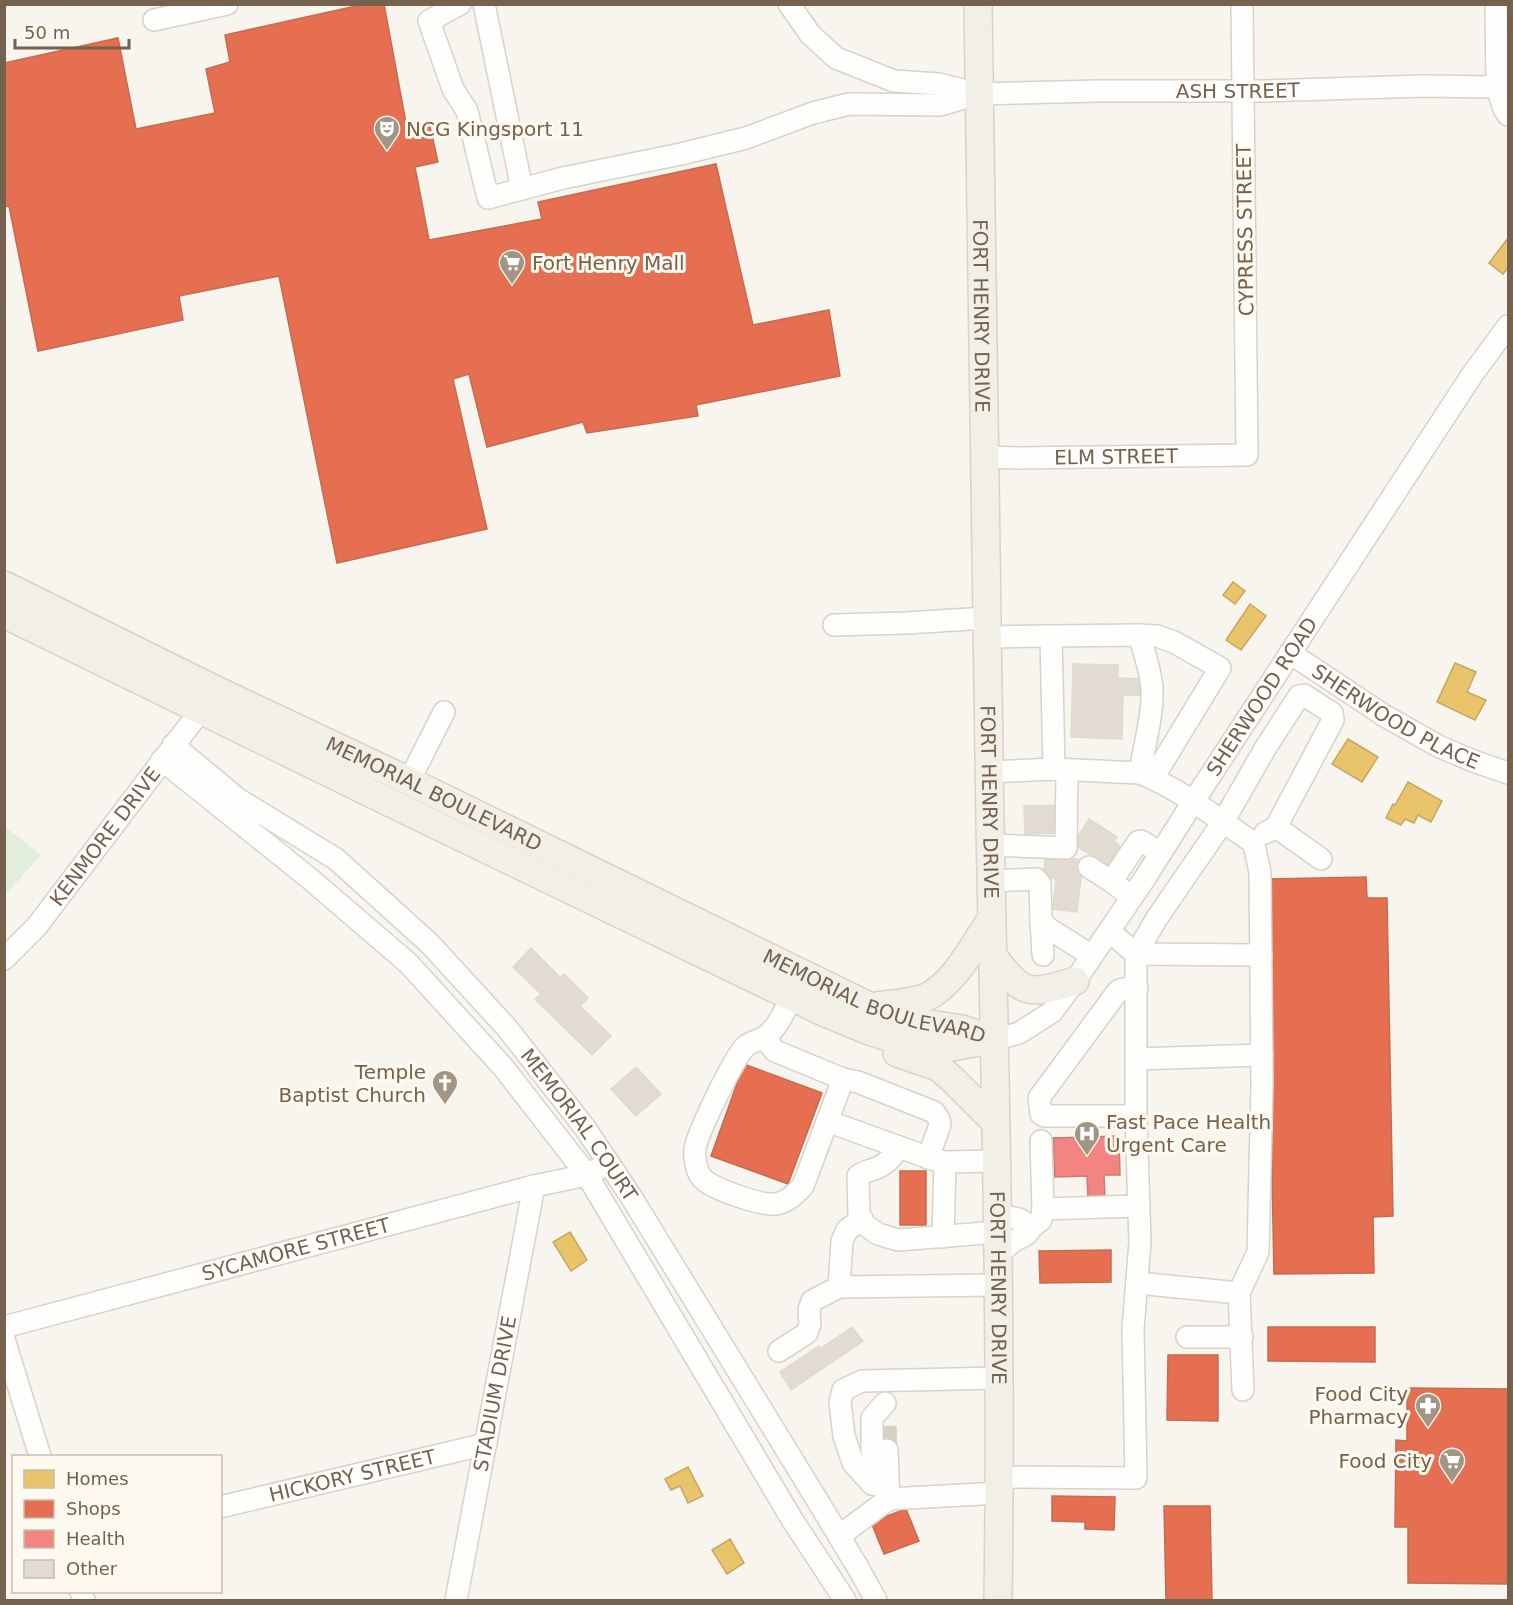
<svg xmlns="http://www.w3.org/2000/svg" width="1513" height="1605" viewBox="0 0 1513 1605" font-family="'DejaVu Sans',sans-serif">
	<style>
		.green { fill: #e2eed9 }
		.homes { fill: #e9c46a; stroke: #c6a662; stroke-width: 1.5 }
		.shops { fill: #e76f51; stroke: #c46b50; stroke-width: 1.5 }
		.health { fill: #f28482; stroke: #cc7a72; stroke-width: 1.5 }
		.building { fill: #e1dbd2; stroke: #dfdad0; stroke-width: 1.5 }
		.lines { fill: none; stroke-linecap: round; stroke-linejoin: round }
		.minor-tunnel { stroke: #d6d0c5; stroke-width: 21; stroke-dasharray: 21 10; stroke-linecap: butt }
		.minor-casing { stroke: #d7d2cb; stroke-width: 24 }
		.major-casing { stroke: #d8d2cb; stroke-width: 30 }
		.minor { stroke: #fefefc; stroke-width: 21 }
		.major { stroke: #f2efe7; stroke-width: 27 }
		.labels { text-anchor: middle; dominant-baseline: central; stroke-width: 6; stroke-linejoin: round; paint-order: stroke }
		.street-label { font-size: 20px; fill: #74614e; stroke: #fefaef }
		.poi-label { font-size: 20px; fill: #74614e; stroke: #fefaef; text-anchor: start }
	</style>
	<rect width="100%" height="100%" fill="#f7f5ed"/>
	<path class="green" d="M 5,827 L 41,855 L 5,895 Z"/>
	<path class="homes" d="M 1508,238 L 1508,268 L 1503,274 L 1489,263 Z
		M 1233,582 L 1245,591 L 1235,604 L 1223,595 Z
		M 1250,604 L 1266,616 L 1241,650 L 1226,640 Z
		M 1455,663 L 1476,672 L 1467,692 L 1486,700 L 1475,720 L 1437,702 Z
		M 1348,739 L 1378,757 L 1362,782 L 1332,764 Z
		M 1408,782 L 1442,801 L 1431,822 L 1418,815 L 1414,823 L 1405,819 L 1401,825 L 1386,818 L 1393,804 L 1395,805 Z
		M 570,1232 L 587,1260 L 571,1271 L 553,1242 Z
		M 688,1467 L 703,1496 L 688,1503 L 680,1486 L 671,1490 L 665,1479 Z
		M 730,1539 L 744,1563 L 727,1574 L 712,1550 Z"/>
	<path class="shops" d="M 365,4 L 384,4 L 407,128 L 429,122 L 438,162 L 415,167 L 429,240 L 542,219 L 538,202 L 716,164 L 753,325 L 829,310 L 840,376 L 696,405 L 698,416 L 587,433 L 583,422 L 487,447 L 469,374 L 453,379 L 487,529 L 337,563 L 279,276 L 179,296 L 183,320 L 38,351 L 9,206 L 4,207 L 4,63 L 118,38 L 136,129 L 215,113 L 206,69 L 230,62 L 225,35 Z
		M 1366,877 L 1367,898 L 1387,898 L 1393,1216 L 1373,1217 L 1374,1273 L 1274,1274 L 1266,879 Z
		M 744,1064 L 822,1093 L 788,1184 L 711,1156 Z
		M 900,1171 L 926,1171 L 926,1225 L 900,1225 Z
		M 1111,1250 L 1111,1282 L 1040,1283 L 1039,1251 Z
		M 1268,1327 L 1375,1327 L 1375,1362 L 1268,1361 Z
		M 1168,1355 L 1218,1355 L 1218,1421 L 1167,1420 Z
		M 1407,1388 L 1508,1389 L 1508,1584 L 1408,1583 L 1408,1527 L 1395,1527 L 1396,1440 L 1407,1441 Z
		M 1052,1496 L 1115,1497 L 1114,1530 L 1085,1529 L 1085,1522 L 1052,1521 Z
		M 1164,1506 L 1210,1506 L 1212,1600 L 1166,1600 Z
		M 906,1509 L 919,1541 L 884,1554 L 871,1522 Z"/>
	<path class="health" d="M 1119,1136 L 1120,1175 L 1104,1175 L 1105,1198 L 1088,1199 L 1087,1176 L 1055,1177 L 1053,1138 Z"/>
	<path class="building" d="M 1073,664 L 1118,665 L 1118,678 L 1142,679 L 1141,695 L 1123,695 L 1122,739 L 1071,737 Z
		M 1064,805 L 1065,833 L 1025,834 L 1024,806 Z
		M 1089,819 L 1117,837 L 1114,841 L 1122,848 L 1107,871 L 1089,859 L 1091,855 L 1073,844 Z
		M 1046,855 L 1083,860 L 1077,912 L 1053,909 L 1056,879 L 1043,877 Z
		M 531,948 L 560,977 L 564,974 L 588,998 L 580,1006 L 611,1036 L 592,1055 L 535,999 L 541,994 L 513,967 Z
		M 636,1067 L 661,1094 L 636,1116 L 611,1089 Z
		M 852,1327 L 863,1341 L 791,1390 L 780,1372 L 819,1346 L 820,1349 Z"/>
	<g class="lines">
		<path class="minor-tunnel" d="M 886,1426 L 887,1450"/>
		<defs>
			<g id="minor">
				<path id="s1" d="M 460,4 L 429,21 L 453,89 L 467,111 L 488,198 L 563,178 L 681,154 L 746,138 L 813,113 L 849,104 L 940,105 L 978,94 L 1099,91 L 1264,91 L 1423,86 L 1497,87"/>
				<path d="M 484,4 L 522,189"/>
				<path d="M 789,4 L 810,34 L 836,58 L 894,81 L 939,84 L 978,94"/>
				<path d="M 1496,4 L 1497,87 L 1504,109 L 1508,115"/>
				<path d="M 154,20 L 227,4"/>
				<path id="s2" d="M 984,457 L 1017,458 L 1247,455 L 1242,4"/>
				<path d="M 834,625 L 906,623 L 986,618"/>
				<path d="M 1139,635 C 1144,652 1151,671 1152,689 C 1153,717 1144,745 1140,773"/>
				<path d="M 986,637 L 1051,636"/>
				<path id="s3" d="M 1290,653 L 1385,716 L 1440,747 L 1476,762 L 1508,773"/>
				<path id="s4" d="M 173,745 L 238,799 L 336,859 L 430,944 L 507,1028 L 585,1128 L 630,1195 L 819,1503 L 857,1566 L 876,1600"/>
				<path d="M 162,760 L 309,878 L 408,963 L 503,1067 L 587,1175 L 793,1521 L 845,1600"/>
				<path d="M 1054,769 L 1051,636 L 1139,635 L 1157,636 L 1174,642 L 1220,668 L 1153,778"/>
				<path d="M 989,772 L 1054,769 L 1140,773 C 1180,789 1215,817 1251,841 L 1254,845 L 1260,872 L 1262,1083 L 1258,1252 L 1239,1293"/>
				<path d="M 409,781 L 444,712"/>
				<path d="M 1265,833 L 1276,827 L 1321,859"/>
				<path d="M 990,845 L 1066,848 L 1067,770"/>
				<path d="M 1089,867 L 1112,882"/>
				<path d="M 991,881 L 1036,879 L 1040,884 L 1041,921 L 1048,928 L 1092,956"/>
				<path d="M 1132,897 L 1112,882 L 1113,879 L 1138,842 L 1141,841 L 1161,853"/>
				<path d="M 1041,921 L 1043,955"/>
				<path d="M 1261,955 L 1136,954 L 1157,918 L 1223,822 L 1266,747 L 1299,696 L 1304,695 L 1332,713 L 1333,720 L 1276,827"/>
				<path id="s5" d="M 4,959 L 37,926 L 201,710"/>
				<path d="M 764,1037 L 775,1051 L 843,1079 L 803,1186 C 795,1194 788,1202 776,1204 C 762,1206 713,1189 703,1179 C 696,1172 694,1158 695,1149 C 697,1134 735,1055 746,1046 C 751,1042 758,1041 763,1038 C 778,1029 784,1011 792,997"/>
				<path id="s6" d="M 994,1040 L 1019,1033 L 1052,1012 L 1075,981 L 1145,878 L 1193,802 L 1472,375 L 1508,326"/>
				<path d="M 1137,1059 L 1262,1055"/>
				<path d="M 843,1079 L 858,1082 L 934,1112 L 939,1119 L 940,1125 L 928,1158"/>
				<path d="M 1136,1116 L 1044,1116 L 1041,1114 L 1039,1098 L 1118,991 L 1123,989 L 1137,988"/>
				<path d="M 827,1121 L 935,1160 L 945,1162 L 996,1161"/>
				<path d="M 1041,1141 L 1043,1209 L 1139,1206"/>
				<path d="M 899,1147 C 894,1156 886,1164 877,1168 C 870,1171 864,1171 858,1176 L 859,1214 L 865,1225 L 878,1234 L 898,1240 L 997,1232"/>
				<path d="M 996,1214 L 1019,1219 L 1032,1227"/>
				<path d="M 943,1237 L 945,1162"/>
				<path d="M 997,1255 L 1014,1241 L 1027,1234 L 1032,1227 L 1041,1220 L 1043,1209"/>
				<path d="M 1137,1283 L 1239,1293 L 1243,1390"/>
				<path d="M 839,1287 L 842,1241 L 847,1230 L 862,1219"/>
				<path id="s7" d="M 4,1327 L 534,1186 L 587,1175 L 598,1169"/>
				<path d="M 1187,1337 L 1242,1337"/>
				<path d="M 4,1339 L 40,1456"/>
				<path d="M 779,1351 L 807,1333 L 810,1324 L 809,1310 L 812,1301 L 839,1287 L 997,1285"/>
				<path d="M 887,1450 L 889,1499 L 1000,1493"/>
				<path d="M 1000,1477 L 1136,1478 L 1133,1329 L 1140,1242 L 1136,1116 L 1136,954 L 1109,931"/>
				<path d="M 872,1484 L 853,1463 L 844,1436 L 840,1402 L 843,1390 L 862,1381 L 999,1378"/>
				<path d="M 877,1485 L 872,1484 L 872,1418 L 885,1403"/>
				<path id="s8" d="M 220,1507 L 486,1444"/>
				<path d="M 839,1536 L 889,1499"/>
				<path d="M 81,1592 L 84,1600"/>
				<path id="s9" d="M 456,1600 L 534,1186"/>
			</g>
			<g id="major">
				<path id="s10" d="M 978,4 C 980,277 984,550 990,823 C 995,1082 1002,1341 998,1600"/>
				<path id="s11" d="M 4,585 L 216,690 L 409,781 L 871,1007 L 918,1022 L 962,1029 L 994,1040"/>
				<path d="M 4,614 L 399,807 L 823,1012 L 872,1032 L 905,1042 L 952,1047 L 990,1040"/>
				<path d="M 992,955 C 1023,995 1027,996 1075,981"/>
				<path d="M 877,1006 C 890,1004 916,1002 927,997 C 956,982 974,944 992,918"/>
				<path d="M 897,1053 L 938,1067 L 951,1078 L 995,1122"/>
			</g>
		</defs>
		<use href="#minor" class="minor-casing"/>
		<use href="#major" class="major-casing"/>
		<use href="#minor" class="minor"/>
		<use href="#major" class="major"/>
	</g>
	<defs>
		<symbol id="theatre-pin" viewBox="-11 -11 22 30"><path d="M0 17L-7.5 6A9.5 9.5 0 1 1 7.5 6Z" fill="#a29586" stroke="#fefaef"/><path d="M-5-5.5Q0-4 5-5.5V0Q5 5 0 6Q-5 5-5 0ZM-3.3-2.5H-1v1.5H-3.3ZM1-2.5H3.3v1.5H1ZM-2.8 1Q0 5.5 2.8 1Z" fill="#fff"/></symbol>
		<symbol id="supermarket-pin" viewBox="-11 -11 22 30"><path d="M0 17L-7.5 6A9.5 9.5 0 1 1 7.5 6Z" fill="#a29586" stroke="#fefaef"/><path d="M-6-5.5h2.5l.6 2H6L4.5 2H-2.5L-4.4-4H-6ZM-1.5 3.2a1.3 1.3 0 1 0 .1 0ZM3 3.2a1.3 1.3 0 1 0 .1 0Z" fill="#fff"/></symbol>
		<symbol id="church-pin" viewBox="-11 -11 22 30"><path d="M0 17L-7.5 6A9.5 9.5 0 1 1 7.5 6Z" fill="#a29586" stroke="#fefaef"/><path d="M-1.2-6h2.4v3.5h3.3v2.4h-3.3V6h-2.4V-.1h-3.3v-2.4h3.3Z" fill="#fff"/></symbol>
		<symbol id="hospital-pin" viewBox="-11 -11 22 30"><path d="M0 17L-7.5 6A9.5 9.5 0 1 1 7.5 6Z" fill="#a29586" stroke="#fefaef"/><path d="M-5-5h3v3.5h4V-5h3V5h-3V1.5h-4V5h-3Z" fill="#fff"/></symbol>
		<symbol id="pharmacy-pin" viewBox="-11 -11 22 30"><path d="M0 17L-7.5 6A9.5 9.5 0 1 1 7.5 6Z" fill="#a29586" stroke="#fefaef"/><path d="M-2-6h4v4h4v4h-4v4h-4v-4h-4v-4h4Z" fill="#fff"/></symbol>
	</defs>
	<g fill-rule="evenodd">
		<use href="#theatre-pin" x="372" y="114" width="30" height="40"/>
		<use href="#supermarket-pin" x="497" y="248" width="30" height="40"/>
		<use href="#church-pin" x="430" y="1068" width="30" height="40"/>
		<use href="#hospital-pin" x="1072" y="1119" width="30" height="40"/>
		<use href="#pharmacy-pin" x="1413" y="1391" width="30" height="40"/>
		<use href="#supermarket-pin" x="1437" y="1446" width="30" height="40"/>
	</g>
	<g class="labels">
		<g class="street-label">
			<text stroke="none"><textPath href="#s1" startOffset="987">ASH STREET</textPath></text>
			<text transform="translate(1245 230) rotate(-91)">CYPRESS STREET</text>
			<text stroke="none"><textPath href="#s10" startOffset="312">FORT HENRY DRIVE</textPath></text>
			<text stroke="none"><textPath href="#s2" startOffset="132">ELM STREET</textPath></text>
			<text stroke="none"><textPath href="#s6" startOffset="444">SHERWOOD ROAD</textPath></text>
			<text stroke="none"><textPath href="#s3" startOffset="124">SHERWOOD PLACE</textPath></text>
			<text stroke="none"><textPath href="#s11" startOffset="478">MEMORIAL BOULEVARD</textPath></text>
			<text stroke="none"><textPath href="#s10" startOffset="798">FORT HENRY DRIVE</textPath></text>
			<text stroke="none"><textPath href="#s5" startOffset="159">KENMORE DRIVE</textPath></text>
			<text stroke="none"><textPath href="#s11" startOffset="964">MEMORIAL BOULEVARD</textPath></text>
			<text stroke="none"><textPath href="#s4" startOffset="561">MEMORIAL COURT</textPath></text>
			<text stroke="none"><textPath href="#s7" startOffset="302">SYCAMORE STREET</textPath></text>
			<text stroke="none"><textPath href="#s10" startOffset="1284">FORT HENRY DRIVE</textPath></text>
			<text stroke="none"><textPath href="#s9" startOffset="210">STADIUM DRIVE</textPath></text>
			<text stroke="none"><textPath href="#s8" startOffset="136">HICKORY STREET</textPath></text>
		</g>
		<g class="poi-label">
			<text x="406" y="129">NCG Kingsport 11</text>
			<text x="532" y="263">Fort Henry Mall</text>
			<text x="426" y="1072" text-anchor="end">Temple<tspan x="426" dy="23">Baptist Church</tspan></text>
			<text x="1106" y="1122">Fast Pace Health<tspan x="1106" dy="23">Urgent Care</tspan></text>
			<text x="1408" y="1394" text-anchor="end">Food City<tspan x="1408" dy="23">Pharmacy</tspan></text>
			<text x="1432" y="1461" text-anchor="end">Food City</text>
		</g>
	</g>
	<rect width="1513" height="1605" fill="none" stroke="#74614e" stroke-width="12"/>
	<rect x="12" y="1455" width="210" height="138" fill="#fefaef" stroke="#c7bdaf" stroke-width="1.5"/>
	<rect x="24" y="1470" width="30" height="18" fill="#e9c46a" stroke="#c7bdaf" stroke-width="1.5"/>
	<text x="66" y="1485" font-size="18" fill="#74614e">Homes</text>
	<rect x="24" y="1500" width="30" height="18" fill="#e76f51" stroke="#c7bdaf" stroke-width="1.5"/>
	<text x="66" y="1515" font-size="18" fill="#74614e">Shops</text>
	<rect x="24" y="1530" width="30" height="18" fill="#f28482" stroke="#c7bdaf" stroke-width="1.5"/>
	<text x="66" y="1545" font-size="18" fill="#74614e">Health</text>
	<rect x="24" y="1560" width="30" height="18" fill="#e1dbd2" stroke="#c7bdaf" stroke-width="1.5"/>
	<text x="66" y="1575" font-size="18" fill="#74614e">Other</text>
	<path d="M15 39v9h114v-9" fill="none" stroke="#74614e" stroke-width="3"/>
	<text x="24" y="39" font-size="18" fill="#74614e" stroke="#fefaef" stroke-width="4.5" paint-order="stroke">50 m</text>
</svg>
